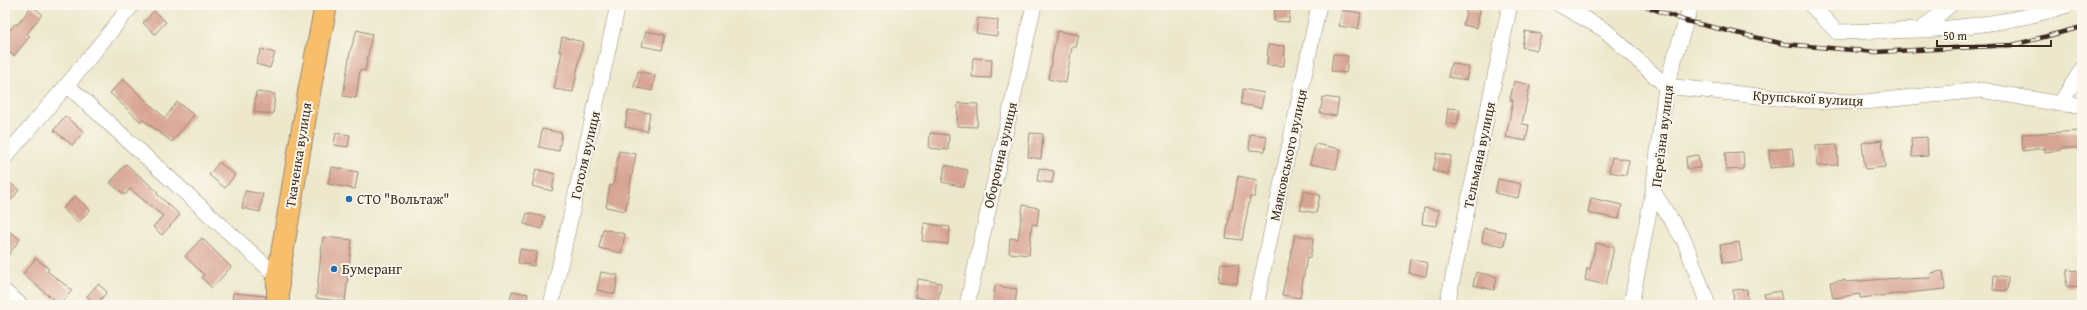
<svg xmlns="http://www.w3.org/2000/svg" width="2087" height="310" viewBox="0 0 2087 310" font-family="'Gentium Book Plus',serif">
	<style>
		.building { fill: #d8a493 }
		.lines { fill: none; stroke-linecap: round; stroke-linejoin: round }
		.street-casing { stroke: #948975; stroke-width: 16 }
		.primary-casing { stroke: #948975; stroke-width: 24 }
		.street { stroke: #fff; stroke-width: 15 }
		.primary { stroke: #f7bf6c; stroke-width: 22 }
		.rail-casing { stroke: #3b2a1e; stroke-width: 4.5 }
		.rail { stroke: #fbf7ec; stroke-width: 3; stroke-dasharray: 9; stroke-linecap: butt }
		.poi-dot { fill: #1f6fb2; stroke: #fbf7ec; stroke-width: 1.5 }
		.labels { text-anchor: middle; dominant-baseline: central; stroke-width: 4; stroke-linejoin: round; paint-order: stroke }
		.street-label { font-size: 14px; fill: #3b2a1e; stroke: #fbf7ec }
		.poi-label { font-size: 14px; fill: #3b2a1e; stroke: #fbf7ec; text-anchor: start }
	</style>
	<rect width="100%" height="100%" fill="#fbf7ec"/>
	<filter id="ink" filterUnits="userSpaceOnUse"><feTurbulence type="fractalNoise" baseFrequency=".025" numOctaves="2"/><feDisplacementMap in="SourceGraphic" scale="8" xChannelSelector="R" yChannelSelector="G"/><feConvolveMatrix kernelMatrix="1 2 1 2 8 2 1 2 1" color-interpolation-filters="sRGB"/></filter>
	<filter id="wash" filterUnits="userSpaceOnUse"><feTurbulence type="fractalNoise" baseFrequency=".012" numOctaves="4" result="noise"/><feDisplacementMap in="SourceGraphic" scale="16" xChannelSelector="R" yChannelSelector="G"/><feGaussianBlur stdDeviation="0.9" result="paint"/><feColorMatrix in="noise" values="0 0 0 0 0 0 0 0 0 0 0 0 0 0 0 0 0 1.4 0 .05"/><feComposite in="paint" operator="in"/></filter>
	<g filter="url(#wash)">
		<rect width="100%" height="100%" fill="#ede8cc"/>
		<g id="blocks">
			<path class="building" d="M 1275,5 L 1290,6 L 1289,22 L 1274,21 Z
				M 32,6 L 42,14 L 27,34 L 30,36 L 14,56 L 5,49 L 5,36 L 15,24 L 17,25 Z
				M 1467,8 L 1480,10 L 1477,28 L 1463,25 Z
				M 1342,10 L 1361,13 L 1358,29 L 1339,26 Z
				M 154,11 L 166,22 L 155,34 L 143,23 Z
				M 978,18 L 998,20 L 997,36 L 976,33 Z
				M 357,30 L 372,34 L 365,71 L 360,70 L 356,98 L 343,96 L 350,52 Z
				M 646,31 L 665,35 L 662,50 L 642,46 Z
				M 1057,31 L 1079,35 L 1076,47 L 1072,47 L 1066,83 L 1048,79 Z
				M 1525,31 L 1541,34 L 1537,50 L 1522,47 Z
				M 562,37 L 583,42 L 573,92 L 554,89 L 562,52 L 559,52 Z
				M 1268,45 L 1285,46 L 1284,66 L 1267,65 Z
				M 261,49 L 275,53 L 270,68 L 256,64 Z
				M 1333,54 L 1348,56 L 1346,73 L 1331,71 Z
				M 973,58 L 992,59 L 991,78 L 972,77 Z
				M 1451,63 L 1469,67 L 1466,80 L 1448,77 Z
				M 638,71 L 655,75 L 652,91 L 634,87 Z
				M 123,79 L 165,118 L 177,102 L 194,115 L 172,142 L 143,120 L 141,122 L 110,93 Z
				M 1514,81 L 1530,85 L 1522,124 L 1529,125 L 1526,141 L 1506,137 L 1513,100 L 1510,100 Z
				M 1243,89 L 1264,93 L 1261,108 L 1241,104 Z
				M 256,92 L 275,94 L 273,114 L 254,112 Z
				M 1323,97 L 1339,99 L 1336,116 L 1320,113 Z
				M 958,103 L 978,104 L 977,127 L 957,126 Z
				M 1448,108 L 1460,109 L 1457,125 L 1446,123 Z
				M 628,110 L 650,113 L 647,131 L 625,127 Z
				M 65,116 L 84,132 L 72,145 L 54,130 Z
				M 542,129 L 562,133 L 559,151 L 539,147 Z
				M 2082,131 L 2082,148 L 2061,148 L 2061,150 L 2045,152 L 2045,148 L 2023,151 L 2022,134 Z
				M 336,133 L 350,135 L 348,147 L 334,145 Z
				M 930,133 L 949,135 L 948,150 L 929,148 Z
				M 1030,133 L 1043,134 L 1041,159 L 1028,157 Z
				M 1250,134 L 1267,136 L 1265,151 L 1249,150 Z
				M 1927,137 L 1928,156 L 1912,157 L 1911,138 Z
				M 1882,140 L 1885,167 L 1865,169 L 1862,143 Z
				M 1315,144 L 1341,149 L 1336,169 L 1310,164 Z
				M 1837,145 L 1838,165 L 1817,166 L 1816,146 Z
				M 1792,148 L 1794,166 L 1770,168 L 1769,150 Z
				M 619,151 L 636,154 L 625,211 L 606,207 L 610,185 L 613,186 Z
				M 1743,152 L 1744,169 L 1726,170 L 1725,153 Z
				M 1437,153 L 1451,156 L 1448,174 L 1433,171 Z
				M 1698,155 L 1700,168 L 1687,169 L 1686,157 Z
				M 1612,157 L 1629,160 L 1626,175 L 1609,172 Z
				M 219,162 L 235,175 L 225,188 L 209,175 Z
				M 126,164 L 158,192 L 157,194 L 180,215 L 162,235 L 153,227 L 163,216 L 130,189 L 125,195 L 110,183 Z
				M 945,165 L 968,170 L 964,187 L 942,182 Z
				M 332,167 L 358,172 L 355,189 L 328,184 Z
				M 1039,168 L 1054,171 L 1052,183 L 1037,181 Z
				M 536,169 L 555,174 L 552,191 L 532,186 Z
				M 1238,176 L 1257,180 L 1255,197 L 1250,197 L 1242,240 L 1226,238 L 1230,210 L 1232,210 Z
				M 5,179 L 19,190 L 5,208 Z
				M 1498,179 L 1521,184 L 1518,198 L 1495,193 Z
				M 245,191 L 263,194 L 260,212 L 242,208 Z
				M 1304,191 L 1320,195 L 1316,213 L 1300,210 Z
				M 75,196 L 90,210 L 78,223 L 63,209 Z
				M 1591,198 L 1622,205 L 1619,219 L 1588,213 Z
				M 1023,205 L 1039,208 L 1037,225 L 1032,224 L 1029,255 L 1009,253 L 1010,238 L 1018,239 Z
				M 1424,208 L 1439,210 L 1437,226 L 1422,224 Z
				M 527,213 L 545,217 L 542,229 L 524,224 Z
				M 924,223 L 950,227 L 948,244 L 922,241 Z
				M 5,228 L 20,239 L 5,260 Z
				M 1484,228 L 1506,232 L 1504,246 L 1482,242 Z
				M 603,229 L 625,234 L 621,253 L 599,248 Z
				M 1295,235 L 1314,238 L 1310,258 L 1307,257 L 1300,298 L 1282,295 Z
				M 323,237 L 352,240 L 345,302 L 316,298 Z
				M 202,238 L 231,267 L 212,288 L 202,278 L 204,275 L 185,256 Z
				M 1739,242 L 1742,261 L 1723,263 L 1720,245 Z
				M 1596,243 L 1614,247 L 1606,285 L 1585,280 L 1587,268 L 1590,269 Z
				M 520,249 L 537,252 L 534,266 L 518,263 Z
				M 36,258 L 49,269 L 47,271 L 72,290 L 60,305 L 23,274 Z
				M 1411,259 L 1428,263 L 1426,276 L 1409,273 Z
				M 1221,263 L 1239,265 L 1237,284 L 1219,281 Z
				M 2067,270 L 2081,271 L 2080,287 L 2066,286 Z
				M 1943,271 L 1945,289 L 1860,298 L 1860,294 L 1833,298 L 1830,282 L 1845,280 L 1845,282 L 1899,278 L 1900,279 L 1931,278 L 1931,273 Z
				M 601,272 L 618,275 L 615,294 L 597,290 Z
				M 1476,272 L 1497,277 L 1494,290 L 1473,285 Z
				M 1994,275 L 2008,277 L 2007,291 L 1993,290 Z
				M 918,279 L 941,283 L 938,301 L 915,297 Z
				M 98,284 L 107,292 L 96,305 L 87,296 Z
				M 995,286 L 1017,289 L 1015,305 L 993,305 Z
				M 1747,289 L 1748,304 L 1734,305 L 1733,290 Z
				M 512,291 L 528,294 L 526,305 L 509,305 Z
				M 1780,291 L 1783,305 L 1767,305 L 1764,294 Z
				M 233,293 L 266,296 L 266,305 L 232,305 Z"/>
		</g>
	</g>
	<g filter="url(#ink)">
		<use href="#blocks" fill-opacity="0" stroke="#948975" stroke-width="1"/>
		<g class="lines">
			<defs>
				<path id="street" d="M 1560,5 L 1605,30 L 1666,86 L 1805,101 L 1864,102 L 1981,90 L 2060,104 L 2082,105
					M 1691,5 L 1666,86 L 1653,191 L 1685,242 L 1708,305
					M 1811,5 L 1837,32 L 1921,30 L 1950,5
					M 1921,30 C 1971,27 2021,21 2068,5
					M 67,85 L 278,277
					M 2060,104 L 2082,69
					M 5,157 L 67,85 L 132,5
					M 5,292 L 21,305
					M 551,305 L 618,5
					M 967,305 L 1034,5
					M 1256,305 L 1319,5
					M 1447,305 L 1510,5
					M 1631,305 L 1653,191"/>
				<path id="primary" d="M 278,305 L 278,277 L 310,87 L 326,5"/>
			</defs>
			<use href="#street" class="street-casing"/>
			<use href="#primary" class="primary-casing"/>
			<use href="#street" class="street"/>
			<use href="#primary" class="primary"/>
			<defs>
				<path id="rail" d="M 1642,5 L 1686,21 L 1784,44 L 1876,52 L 2013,45 L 2082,27"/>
			</defs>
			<use href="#rail" class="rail-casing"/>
			<use href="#rail" class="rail"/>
		</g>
	</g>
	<g class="poi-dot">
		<circle cx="349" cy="199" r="4"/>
		<circle cx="334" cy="269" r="4"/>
	</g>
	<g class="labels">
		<g class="street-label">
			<text transform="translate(1808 98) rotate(3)">Крупської вулиця</text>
			<text transform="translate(1662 136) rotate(-83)">Переїзна вулиця</text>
			<text transform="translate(298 155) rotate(-81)">Ткаченка вулиця</text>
			<text transform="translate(585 155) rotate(-77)">Гоголя вулиця</text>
			<text transform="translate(1000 155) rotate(-77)">Оборонна вулиця</text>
			<text transform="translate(1288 155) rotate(-78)">Маяковського вулиця</text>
			<text transform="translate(1479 155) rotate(-78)">Тельмана вулиця</text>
		</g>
		<g class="poi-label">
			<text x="357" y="199">СТО "Вольтаж"</text>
			<text x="342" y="269">Бумеранг</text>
		</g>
	</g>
	<rect width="2087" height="310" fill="none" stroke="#fbf7ec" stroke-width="20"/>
	<path d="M1937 40v6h114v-6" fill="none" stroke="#3b2a1e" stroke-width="2"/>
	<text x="1943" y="40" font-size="12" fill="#3b2a1e" stroke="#fbf7ec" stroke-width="3" paint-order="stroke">50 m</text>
</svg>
